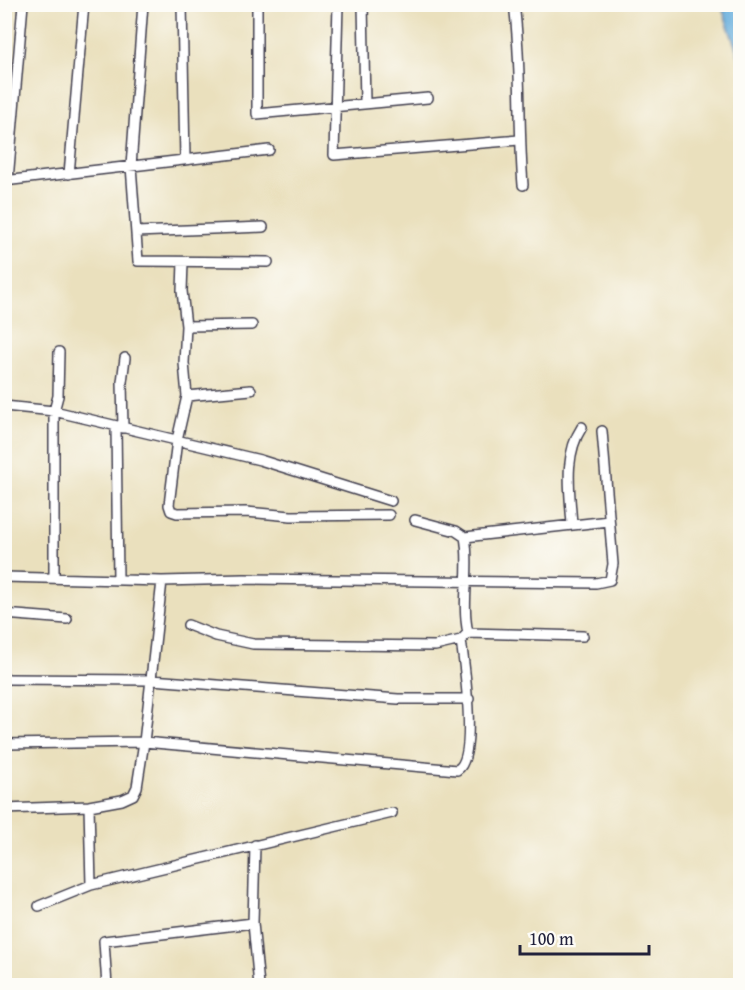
<svg xmlns="http://www.w3.org/2000/svg" width="745" height="990" viewBox="0 0 745 990" font-family="'Gentium Book Plus',serif">
	<style>
		.water { fill: #66aedd; stroke: #44688c; stroke-width: 1.5 }
		.lines { fill: none; stroke-linecap: round; stroke-linejoin: round }
		.street-casing { stroke: #403e4e; stroke-width: 12 }
		.street { stroke: #fff; stroke-width: 9 }
	</style>
	<rect width="100%" height="100%" fill="#fdfcf7"/>
	<filter id="ink" filterUnits="userSpaceOnUse"><feTurbulence type="fractalNoise" baseFrequency=".0167" numOctaves="2"/><feDisplacementMap in="SourceGraphic" scale="12" xChannelSelector="R" yChannelSelector="G"/><feConvolveMatrix kernelMatrix="1 2 1 2 8 2 1 2 1" color-interpolation-filters="sRGB"/></filter>
	<filter id="wash" filterUnits="userSpaceOnUse"><feTurbulence type="fractalNoise" baseFrequency=".008" numOctaves="4" result="noise"/><feDisplacementMap in="SourceGraphic" scale="24" xChannelSelector="R" yChannelSelector="G"/><feGaussianBlur stdDeviation="1.35" result="paint"/><feColorMatrix in="noise" values="0 0 0 0 0 0 0 0 0 0 0 0 0 0 0 0 0 1.4 0 .05"/><feComposite in="paint" operator="in"/></filter>
	<g filter="url(#wash)">
		<rect width="100%" height="100%" fill="#eae0bd"/>
		<path class="water" d="M 721,5 L 740,5 L 740,60 Z"/>
	</g>
	<g filter="url(#ink)">
		<g class="lines">
			<defs>
				<path id="street" d="M 143,4 L 131,166 L 138,261 L 268,262
					M 182,4 L 185,160
					M 257,4 L 257,114 L 428,98
					M 338,4 L 334,155 L 519,140
					M 363,4 L 365,103
					M 514,4 C 522,64 518,125 523,185
					M 69,174 L 84,4
					M 8,180 L 23,4
					M 4,181 L 269,150
					M 136,232 L 263,227
					M 183,262 L 182,291 L 186,326 L 184,363 L 187,396 L 177,440 L 169,505 L 171,511 L 177,513 L 246,512 L 291,516 L 389,515
					M 186,326 L 252,325
					M 187,396 L 251,390
					M 4,406 L 54,411 L 260,460 L 391,501
					M 116,427 L 118,579
					M 123,428 L 122,382 L 125,358
					M 415,520 L 456,531 L 465,537 C 471,568 461,601 468,633 L 583,636
					M 572,525 C 570,492 563,456 582,427
					M 465,537 L 609,521
					M 4,577 L 162,581 L 244,579 L 596,583 L 610,580 L 613,564 L 602,431
					M 54,578 L 54,411 L 58,396 L 59,352
					M 4,614 L 67,619
					M 188,625 L 216,636 L 253,644 L 435,646 L 461,640 L 468,633
					M 4,679 L 152,680 L 398,699 L 469,699
					M 4,744 L 144,742 L 457,770 C 478,759 464,663 461,640
					M 89,806 L 91,885
					M 4,809 L 89,806 L 122,800 L 133,795 L 137,787 L 144,742 L 162,581
					M 255,845 L 253,923 L 259,986
					M 39,906 L 91,885 L 392,813
					M 107,986 L 104,941 L 253,923"/>
			</defs>
			<use href="#street" class="street-casing"/>
			<use href="#street" class="street"/>
		</g>
	</g>
	<rect width="745" height="990" fill="none" stroke="#fdfcf7" stroke-width="24"/>
	<path d="M520 945v9h129v-9" fill="none" stroke="#22223b" stroke-width="3"/>
	<text x="529" y="945" font-size="18" fill="#22223b" stroke="#fdfcf7" stroke-width="4.5" paint-order="stroke">100 m</text>
</svg>
